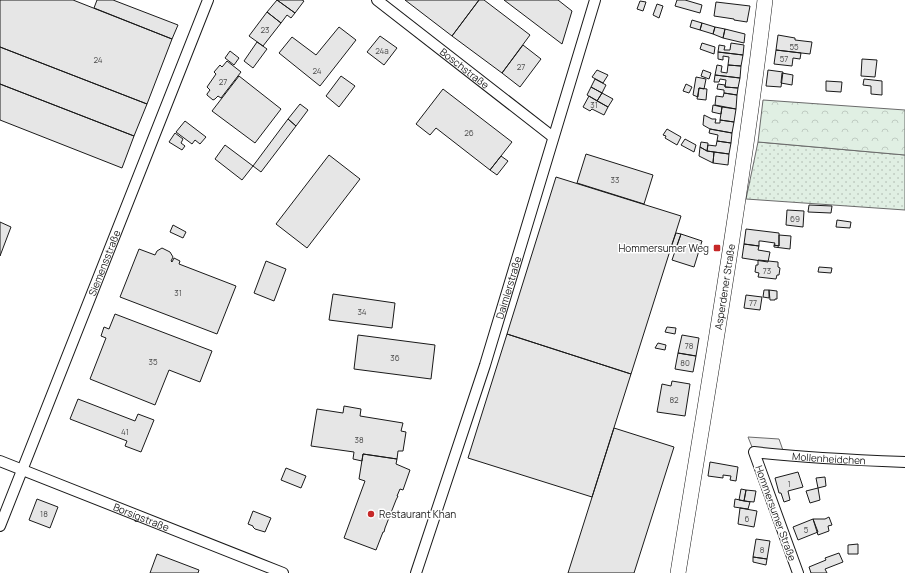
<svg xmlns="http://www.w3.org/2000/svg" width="905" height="573" viewBox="0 0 905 573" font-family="Manrope,sans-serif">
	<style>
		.grass { fill: url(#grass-dots); stroke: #6a6a6a }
		.forest { fill: url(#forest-crowns); stroke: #6a6a6a }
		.parking { fill: #ededed; stroke: #6a6a6a }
		.building { fill: #e6e6e6; stroke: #1a1a1a }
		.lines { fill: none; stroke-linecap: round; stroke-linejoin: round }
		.minor-casing { stroke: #1a1a1a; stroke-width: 12 }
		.secondary-casing { stroke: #1a1a1a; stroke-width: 16 }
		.minor { stroke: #fff; stroke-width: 10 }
		.secondary { stroke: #fff; stroke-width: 15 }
		.poi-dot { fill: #c62828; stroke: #fff; stroke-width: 1.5 }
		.labels { text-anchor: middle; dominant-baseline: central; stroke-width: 3; stroke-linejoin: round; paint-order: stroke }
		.number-label { font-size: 8px; fill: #4d4d4d }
		.street-label { font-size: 10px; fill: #1a1a1a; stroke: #fff }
		.poi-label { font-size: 10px; fill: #1a1a1a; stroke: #fff; text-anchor: end }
	</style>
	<defs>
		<pattern id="grass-dots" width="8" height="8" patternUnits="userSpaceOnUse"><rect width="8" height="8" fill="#e0efe3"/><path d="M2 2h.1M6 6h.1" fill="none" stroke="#c0ccc2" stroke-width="1.8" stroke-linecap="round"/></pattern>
		<pattern id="forest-crowns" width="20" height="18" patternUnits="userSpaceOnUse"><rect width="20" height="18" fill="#e0efe3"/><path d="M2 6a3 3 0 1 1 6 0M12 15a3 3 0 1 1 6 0" fill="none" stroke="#c0ccc2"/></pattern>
	</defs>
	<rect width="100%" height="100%" fill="#fff"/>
	<path class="grass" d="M 758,142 L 905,155 L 905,210 L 746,199 Z"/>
	<path class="forest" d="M 763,100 L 905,110 L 905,155 L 758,142 Z"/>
	<path class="parking" d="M 748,437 L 779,439 L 785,456 L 754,452 Z"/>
	<path class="building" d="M 0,0 L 73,0 L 172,39 L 147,104 L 0,47 Z
		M 97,0 L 113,0 L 178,25 L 172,39 L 94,8 Z
		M 277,0 L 302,0 L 304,1 L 295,13 Z
		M 277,0 L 295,13 L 291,18 L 287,15 L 281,23 L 267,12 Z
		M 405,0 L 479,0 L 452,36 Z
		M 479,0 L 484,0 L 530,35 L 502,73 L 452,36 Z
		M 504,0 L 558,0 L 572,11 L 562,44 Z
		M 677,0 L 685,0 L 702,5 L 700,13 L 675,6 Z
		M 640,1 L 646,2 L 643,11 L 637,9 Z
		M 716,2 L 750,6 L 747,22 L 734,20 L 734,19 L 714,16 Z
		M 657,4 L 663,6 L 659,18 L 653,15 Z
		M 267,12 L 281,23 L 263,46 L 249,36 Z
		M 692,20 L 702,23 L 700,30 L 690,27 Z
		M 702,23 L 715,27 L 713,34 L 700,30 Z
		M 339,27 L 356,40 L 320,86 L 279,53 L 292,37 L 316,55 Z
		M 715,27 L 725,29 L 723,38 L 713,34 Z
		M 725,29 L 745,34 L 744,43 L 723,38 Z
		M 778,35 L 795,38 L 795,40 L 812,42 L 810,54 L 776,50 Z
		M 380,36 L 397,48 L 384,65 L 367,52 Z
		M 257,42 L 267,49 L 253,68 L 244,61 Z
		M 702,43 L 715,47 L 714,54 L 700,49 Z
		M 731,43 L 744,45 L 743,55 L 718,52 L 719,45 L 725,46 L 724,50 L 730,50 Z
		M 523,45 L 541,59 L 520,87 L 502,73 Z
		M 0,47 L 147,104 L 134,136 L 0,84 Z
		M 776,50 L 801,53 L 800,59 L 793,58 L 792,66 L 774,64 Z
		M 230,51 L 239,58 L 234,65 L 225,58 Z
		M 718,52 L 743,55 L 741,66 L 728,65 L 729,57 L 723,56 L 723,60 L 718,59 Z
		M 862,59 L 877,60 L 875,77 L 861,76 Z
		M 227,61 L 241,72 L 221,98 L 218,96 L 215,99 L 213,100 L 207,95 L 207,94 L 210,90 L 207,87 L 216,74 L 214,72 L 220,65 L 222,67 Z
		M 717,65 L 722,66 L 721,72 L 727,73 L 728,65 L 741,66 L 740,78 L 715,75 Z
		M 597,70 L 608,75 L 603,83 L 592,77 Z
		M 703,70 L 711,73 L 709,79 L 701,76 Z
		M 768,70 L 783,72 L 781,87 L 766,86 Z
		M 782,73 L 793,75 L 792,85 L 781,83 Z
		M 715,75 L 740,78 L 738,88 L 725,87 L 726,80 L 720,79 L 719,82 L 714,82 Z
		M 239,76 L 281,109 L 255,143 L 212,111 Z
		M 341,76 L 355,86 L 339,107 L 326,96 Z
		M 696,77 L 706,79 L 704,89 L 699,88 L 698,97 L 693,95 Z
		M 595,79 L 606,85 L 602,93 L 591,87 Z
		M 864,79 L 882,81 L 882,95 L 871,94 L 871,86 L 863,85 Z
		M 826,81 L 842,82 L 841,92 L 826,91 Z
		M 0,84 L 134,136 L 122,168 L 0,120 Z
		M 686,84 L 692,87 L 689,93 L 683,91 Z
		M 718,84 L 725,85 L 725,87 L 738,88 L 737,95 L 724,93 L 724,90 L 717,89 Z
		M 591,87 L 602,93 L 597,101 L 587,95 Z
		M 699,88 L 707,89 L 706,100 L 697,99 Z
		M 443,89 L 512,142 L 490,170 L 436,128 L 430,135 L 416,124 Z
		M 602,93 L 613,99 L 608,107 L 597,101 Z
		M 724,93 L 737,95 L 736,109 L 715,105 L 716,96 L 723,97 Z
		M 589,96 L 608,107 L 604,115 L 592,109 L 590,111 L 583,107 Z
		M 300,104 L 308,110 L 296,126 L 288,119 Z
		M 713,105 L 722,107 L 721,114 L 712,112 Z
		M 722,107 L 736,109 L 734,122 L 720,120 Z
		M 704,115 L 712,119 L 716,119 L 715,123 L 720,123 L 720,120 L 734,122 L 732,133 L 710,129 L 703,125 Z
		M 288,119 L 296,126 L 261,172 L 253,166 Z
		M 185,121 L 206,137 L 200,144 L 195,140 L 192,144 L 176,132 Z
		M 667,129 L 681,137 L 677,145 L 665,138 L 666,136 L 663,135 Z
		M 710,129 L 732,133 L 731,143 L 717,141 L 718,135 L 709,133 Z
		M 175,133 L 183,139 L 181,143 L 185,146 L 182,150 L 169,142 Z
		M 685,139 L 696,145 L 694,152 L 681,145 Z
		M 717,141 L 731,143 L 729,154 L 707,151 L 708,145 L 716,146 Z
		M 701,142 L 708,143 L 707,151 L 700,147 Z
		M 225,145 L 253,166 L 242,180 L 215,159 Z
		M 700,147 L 707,151 L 714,152 L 713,163 L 699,156 Z
		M 714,152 L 729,154 L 728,165 L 713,163 Z
		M 586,154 L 653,175 L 644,204 L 577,183 Z
		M 329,155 L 360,179 L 307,248 L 276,224 Z
		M 501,156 L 508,161 L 497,175 L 490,170 Z
		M 556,177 L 681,216 L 631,374 L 507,334 Z
		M 809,205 L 832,206 L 831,213 L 808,212 Z
		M 787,210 L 804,211 L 803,227 L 786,225 Z
		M 837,220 L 851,222 L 850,228 L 836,227 Z
		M 0,222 L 11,227 L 0,256 Z
		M 173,225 L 186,232 L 183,238 L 170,232 Z
		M 746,229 L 779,233 L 779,246 L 774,245 L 775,243 L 761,241 L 759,241 L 759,246 L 744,244 Z
		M 676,233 L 681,234 L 675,251 L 670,250 Z
		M 681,234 L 702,241 L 694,267 L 672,260 Z
		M 779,235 L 791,236 L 790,249 L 774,247 L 774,245 L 779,246 Z
		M 744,244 L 759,246 L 758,250 L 770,252 L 768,262 L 742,258 Z
		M 162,248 L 170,252 L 173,257 L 171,261 L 172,262 L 174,258 L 180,261 L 179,264 L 236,286 L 217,334 L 120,297 L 139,249 L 155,255 L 157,251 Z
		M 758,260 L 778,262 L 778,267 L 780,268 L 779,275 L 777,275 L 776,279 L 758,277 L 759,273 L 755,272 L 756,265 L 758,265 Z
		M 266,261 L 286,269 L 274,301 L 254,293 Z
		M 819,267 L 832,268 L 831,273 L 818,272 Z
		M 764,290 L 769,290 L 769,298 L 763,297 Z
		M 769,290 L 777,291 L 777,299 L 775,299 L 775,300 L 770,300 Z
		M 333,294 L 395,303 L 392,328 L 329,320 Z
		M 746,295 L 762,297 L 760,310 L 744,308 Z
		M 115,314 L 212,351 L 200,382 L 169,370 L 155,405 L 90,379 L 106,338 L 101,336 L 104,327 L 109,329 Z
		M 667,327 L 676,328 L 675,334 L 665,332 Z
		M 507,334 L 631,374 L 592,497 L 468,458 Z
		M 358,335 L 435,345 L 431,379 L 354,369 Z
		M 682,335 L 699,338 L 696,356 L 678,353 Z
		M 658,343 L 666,345 L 665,350 L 655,348 Z
		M 678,353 L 696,356 L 693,372 L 675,369 Z
		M 672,381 L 690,384 L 685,416 L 657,412 L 662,384 L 671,386 Z
		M 78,399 L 135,421 L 138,414 L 154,420 L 141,452 L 125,446 L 127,441 L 70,419 Z
		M 344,406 L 361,409 L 360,416 L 403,423 L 401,431 L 406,432 L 403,451 L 398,451 L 397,459 L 363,454 L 362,461 L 353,459 L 354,452 L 311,446 L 317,409 L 343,413 Z
		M 614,428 L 674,447 L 634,573 L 568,573 Z
		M 363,454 L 397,459 L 396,464 L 410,470 L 403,490 L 400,489 L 397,496 L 398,496 L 396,500 L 385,528 L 384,532 L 383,532 L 376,550 L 344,538 L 365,481 L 359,479 Z
		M 710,462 L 738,467 L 736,481 L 730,480 L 731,476 L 723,475 L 723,478 L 708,476 Z
		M 286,468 L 306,476 L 301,488 L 281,480 Z
		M 798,472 L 803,487 L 788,491 L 790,500 L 784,502 L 781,493 L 779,493 L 775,478 Z
		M 825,477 L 826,486 L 818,488 L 816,478 Z
		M 818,488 L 820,500 L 810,503 L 806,491 Z
		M 741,489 L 746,490 L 744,501 L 739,500 Z
		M 746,490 L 756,491 L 754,502 L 744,501 Z
		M 37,499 L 58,507 L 50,528 L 29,520 Z
		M 735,499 L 750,502 L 748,509 L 734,507 Z
		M 740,508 L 757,511 L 754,527 L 738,524 Z
		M 253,511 L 271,518 L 265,532 L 255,529 L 253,527 L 253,526 L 248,524 Z
		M 829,517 L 832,525 L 828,526 L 829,531 L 818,535 L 813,519 L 825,519 Z
		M 813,519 L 818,532 L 798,540 L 793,527 Z
		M 756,539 L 770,541 L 767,559 L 753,557 Z
		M 858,544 L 858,554 L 848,554 L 848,545 Z
		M 839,553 L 843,562 L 825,569 L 827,573 L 811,573 L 809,567 L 826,560 L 825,558 Z
		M 157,554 L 199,570 L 198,573 L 150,573 Z
		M 753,557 L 767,559 L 766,565 L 753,562 Z"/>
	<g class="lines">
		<defs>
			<g id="minor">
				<path id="s1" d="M 377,0 L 553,137"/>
				<path id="s2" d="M 0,461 L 283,573"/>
				<path id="s3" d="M 0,526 L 208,0"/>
				<path id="s4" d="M 416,573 L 485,365 L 595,0"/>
				<path id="s5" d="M 798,573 L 754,452 C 804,458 854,460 905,462"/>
			</g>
			<g id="secondary">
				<path id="s6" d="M 678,573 C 709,382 742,192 765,0"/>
			</g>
		</defs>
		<use href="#minor" class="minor-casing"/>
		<use href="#secondary" class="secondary-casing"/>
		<use href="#minor" class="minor"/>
		<use href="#secondary" class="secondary"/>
	</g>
	<g class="poi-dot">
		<rect x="713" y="244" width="8" height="8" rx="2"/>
		<circle cx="371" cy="514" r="4"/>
	</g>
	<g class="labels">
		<g class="number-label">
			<text x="265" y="29">23</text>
			<text x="794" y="46">55</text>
			<text x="382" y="50">24a</text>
			<text x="784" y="58">57</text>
			<text x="98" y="59">24</text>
			<text x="521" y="66">27</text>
			<text x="317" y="70">24</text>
			<text x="223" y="81">27</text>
			<text x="594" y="104">31</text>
			<text x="469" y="132">26</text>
			<text x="615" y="179">33</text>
			<text x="795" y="218">69</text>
			<text x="767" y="270">73</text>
			<text x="178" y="292">31</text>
			<text x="753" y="302">77</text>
			<text x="362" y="311">34</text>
			<text x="689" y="345">78</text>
			<text x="395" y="357">36</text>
			<text x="153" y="361">35</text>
			<text x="685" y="362">80</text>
			<text x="674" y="399">82</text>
			<text x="125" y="431">41</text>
			<text x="359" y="439">38</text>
			<text x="789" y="483">1</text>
			<text x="44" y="513">18</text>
			<text x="747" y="518">6</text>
			<text x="806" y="529">5</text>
			<text x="762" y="549">8</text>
		</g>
		<g class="street-label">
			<text stroke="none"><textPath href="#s1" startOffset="111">Boschstraße</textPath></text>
			<text stroke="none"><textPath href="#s3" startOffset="283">Siemensstraße</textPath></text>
			<text stroke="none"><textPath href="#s4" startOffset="300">Daimlerstraße</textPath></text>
			<text stroke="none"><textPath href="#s6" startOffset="290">Asperdener Straße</textPath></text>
			<text stroke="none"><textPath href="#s5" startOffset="204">Mollenheidchen</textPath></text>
			<text transform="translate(776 513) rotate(70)">Hommersumer Straße</text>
			<text stroke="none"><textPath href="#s2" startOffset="152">Borsigstraße</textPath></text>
		</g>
		<g class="poi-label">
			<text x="709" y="248">Hommersumer Weg</text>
			<text x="379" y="514" text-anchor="start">Restaurant Khan</text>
		</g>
	</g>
</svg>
